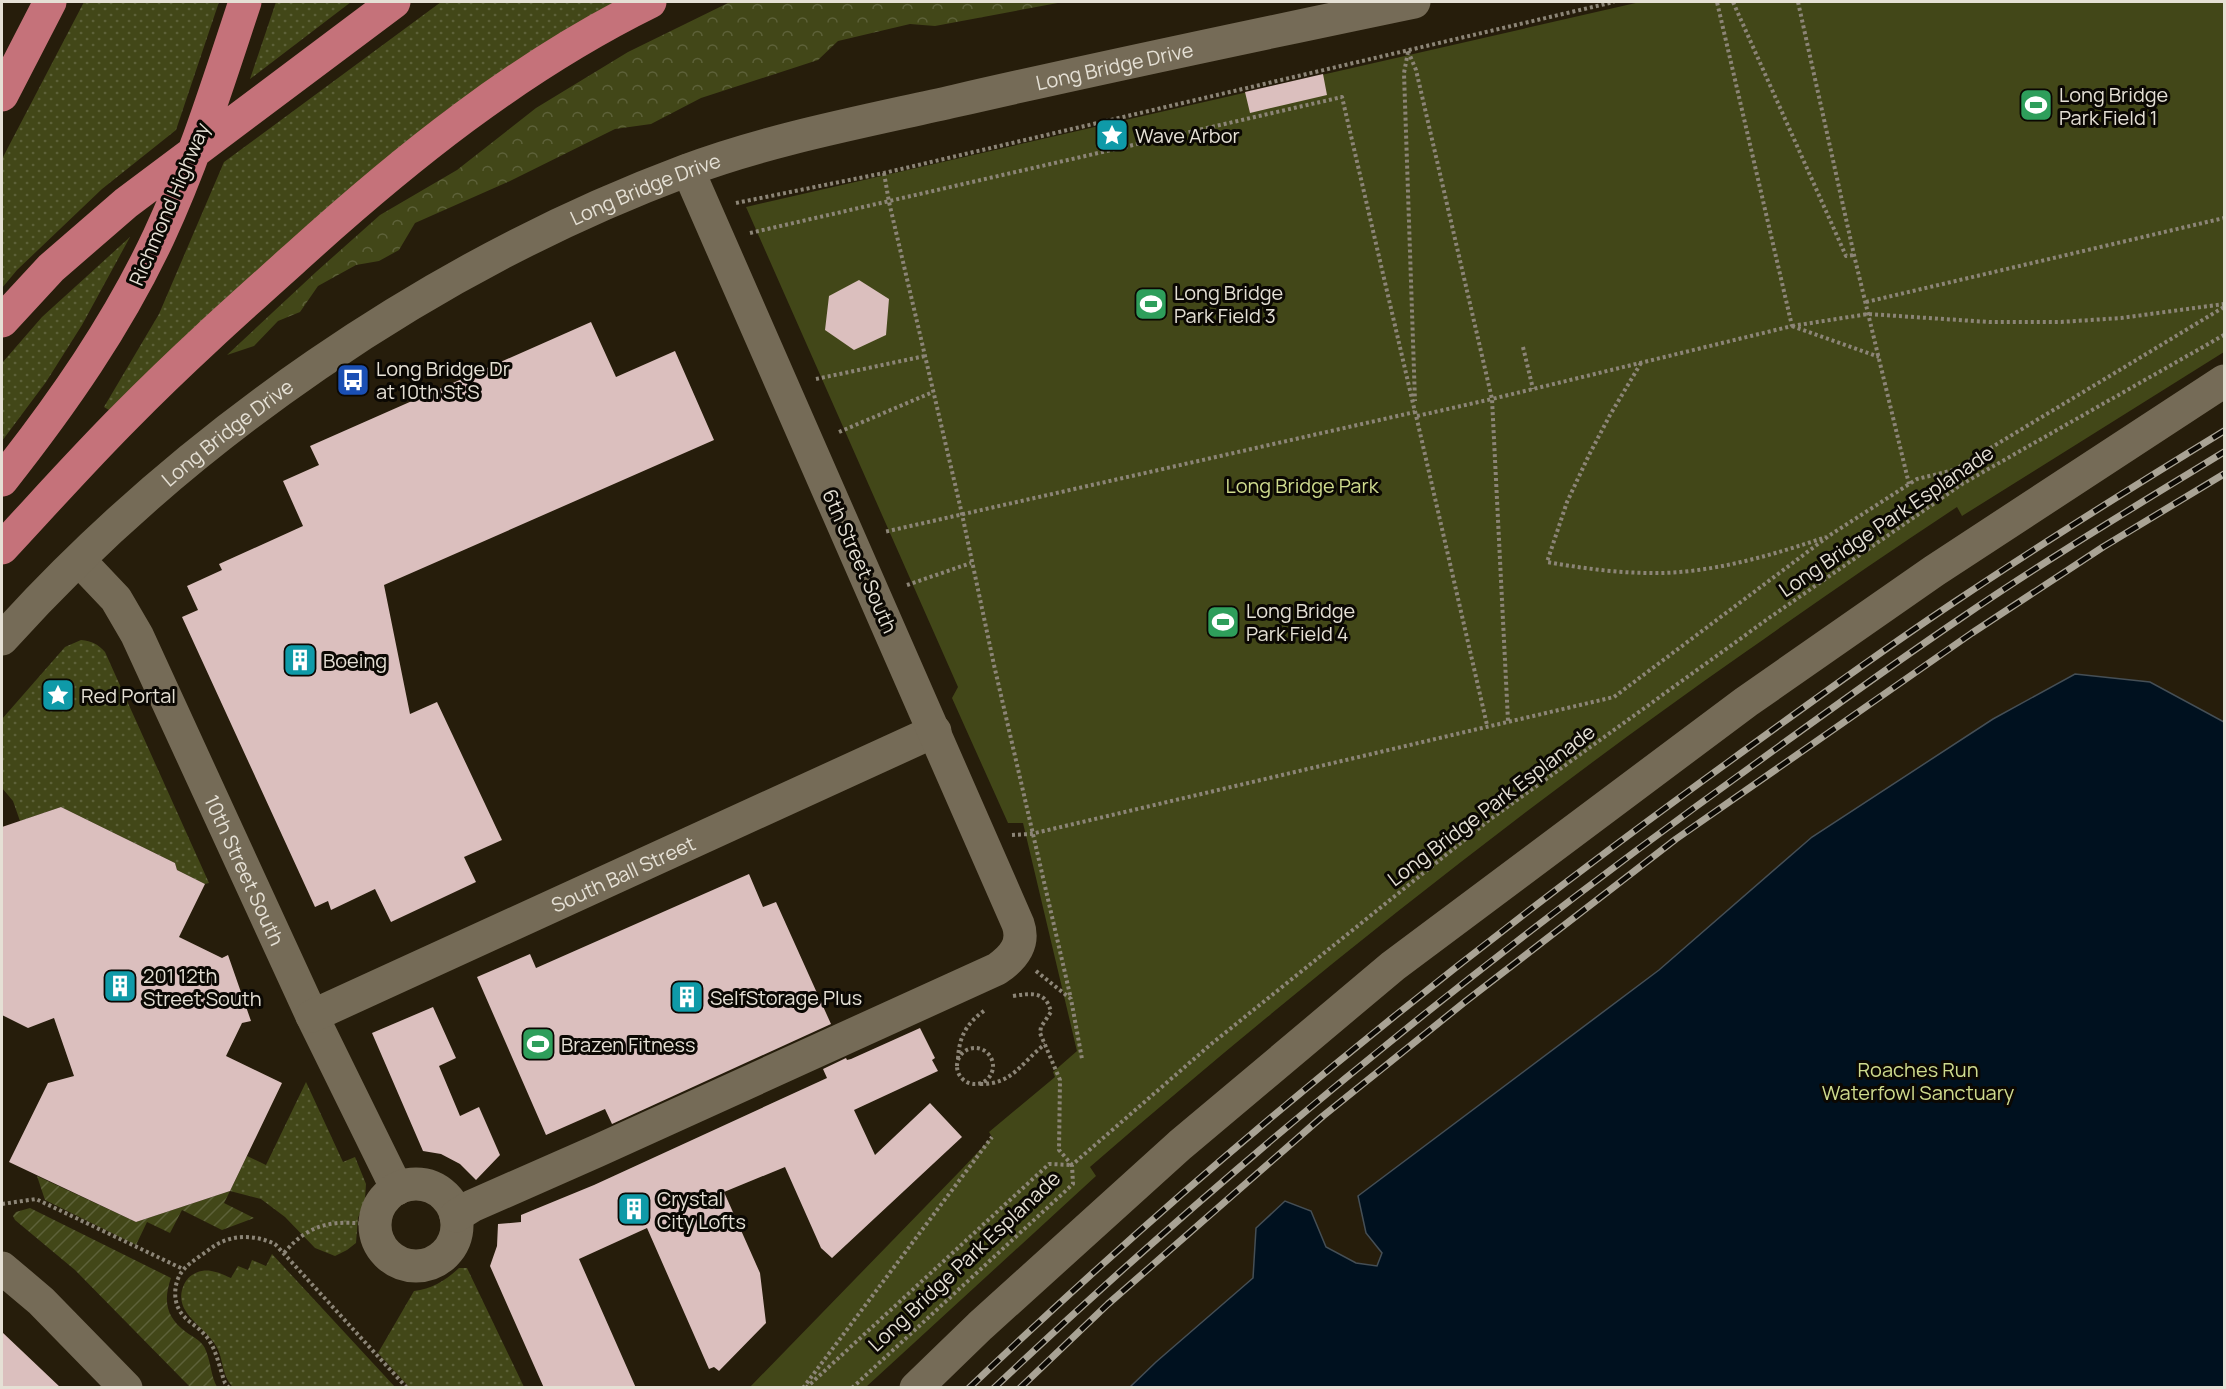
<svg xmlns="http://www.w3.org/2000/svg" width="2226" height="1389" viewBox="0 0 2226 1389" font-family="Manrope,sans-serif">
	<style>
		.grass { fill: url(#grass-dots) }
		.forest { fill: url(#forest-crowns) }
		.park { fill: #424718 }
		.garden { fill: url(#garden-furrows) }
		.water { fill: #00111f; stroke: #454f56; stroke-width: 1.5 }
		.building { fill: #dbbfbe }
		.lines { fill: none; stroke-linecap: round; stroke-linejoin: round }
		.path { stroke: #8c8577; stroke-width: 4; stroke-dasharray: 3 3; stroke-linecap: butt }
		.minor { stroke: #756b57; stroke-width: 33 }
		.highway { stroke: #c5727a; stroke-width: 33 }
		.rail-casing { stroke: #a9a395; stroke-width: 7 }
		.rail { stroke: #0b0803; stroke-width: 4.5; stroke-dasharray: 14; stroke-linecap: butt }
		.labels { text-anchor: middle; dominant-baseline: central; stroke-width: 6; stroke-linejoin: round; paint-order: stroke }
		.street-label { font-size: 20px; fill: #e5e0d5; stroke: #0b0803 }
		.poi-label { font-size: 20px; fill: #e5e0d5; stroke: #0b0803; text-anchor: start }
		.park-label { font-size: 20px; fill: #cfdb8e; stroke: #0b0803 }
	</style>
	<defs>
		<pattern id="grass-dots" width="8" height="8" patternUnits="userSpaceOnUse" patternTransform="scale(1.5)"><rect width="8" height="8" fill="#424718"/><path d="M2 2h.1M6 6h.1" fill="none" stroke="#5d6139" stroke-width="1.8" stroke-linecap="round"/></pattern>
		<pattern id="forest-crowns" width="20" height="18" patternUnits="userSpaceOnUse" patternTransform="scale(1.5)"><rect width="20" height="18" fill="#424718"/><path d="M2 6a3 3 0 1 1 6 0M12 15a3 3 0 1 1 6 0" fill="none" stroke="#5d6139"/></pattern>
		<pattern id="garden-furrows" width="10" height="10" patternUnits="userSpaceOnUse" patternTransform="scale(1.5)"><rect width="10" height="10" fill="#424718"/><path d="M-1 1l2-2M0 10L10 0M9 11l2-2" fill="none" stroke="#5d6139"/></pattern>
	</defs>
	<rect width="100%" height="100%" fill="#261d0b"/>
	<path class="grass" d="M 84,2 L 219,2 L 176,130 L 102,189 L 17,270 L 2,288 L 2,159 Z
		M 276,2 L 351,2 L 250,79 Z
		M 441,2 L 617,2 L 535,49 L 445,111 L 368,173 L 183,338 L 109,410 L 104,407 L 159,314 L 224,162 Z
		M 130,237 L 82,325 L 46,382 L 2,441 L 2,363 L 42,317 Z
		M 81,640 C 92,641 98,644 105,652 L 209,883 L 205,884 L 177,870 L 175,863 L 61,807 L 20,821 L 13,801 L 2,788 L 2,719 L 65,647 Z
		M 306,1082 L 343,1162 L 355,1157 L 366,1184 L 365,1199 L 358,1218 L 356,1243 L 347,1250 L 335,1256 L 315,1248 L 285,1217 L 261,1199 L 230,1191 L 247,1156 L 266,1165 Z
		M 272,1254 L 395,1387 L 234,1388 C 221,1376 224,1359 216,1346 C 205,1326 176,1315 182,1290 C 184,1284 186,1279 192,1275 C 205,1266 218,1272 231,1278 L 238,1266 L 248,1270 L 252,1260 L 266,1266 Z
		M 459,1268 L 467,1268 L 524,1387 L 409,1387 L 378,1353 L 414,1291 C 432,1289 446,1280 459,1268 Z"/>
	<path class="forest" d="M 730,2 L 1063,2 L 935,26 L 910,24 L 838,41 L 818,60 L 701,98 L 651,124 L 615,129 L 510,181 L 415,223 L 399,250 L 379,261 L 356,265 L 318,286 L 300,312 L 278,321 L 254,346 L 227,355 L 316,272 L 380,215 L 457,170 L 536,108 L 628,52 Z"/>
	<path class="park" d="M 1640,2 L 2224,2 L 2224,352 L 1962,516 L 1957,507 C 1885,554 1815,603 1744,653 C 1517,812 1300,985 1090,1167 L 1096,1176 L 866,1387 L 750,1387 L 961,1170 L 992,1137 L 989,1132 L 1055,1077 L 1053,1072 L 1077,1051 L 1023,823 L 1008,823 L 952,698 L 958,687 L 746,207 Z"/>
	<path class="garden" d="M 37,1176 L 136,1222 L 230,1191 L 224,1203 L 254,1218 L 222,1230 L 182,1210 L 170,1233 L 147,1222 L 136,1245 L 45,1200 Z
		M 30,1208 L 171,1278 C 163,1301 166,1317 186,1332 C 194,1338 203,1341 206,1351 C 211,1363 211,1376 217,1387 L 190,1387 L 75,1270 L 15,1220 L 13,1216 L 16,1212 Z"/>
	<path class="water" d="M 2075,674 L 2150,682 L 2224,722 L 2224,1387 L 1130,1387 L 1156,1362 L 1253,1278 L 1256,1228 L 1285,1201 L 1311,1211 L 1326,1247 L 1356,1263 L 1377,1266 L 1382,1253 L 1366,1233 L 1358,1196 L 1659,970 L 1812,837 L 1993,719 Z"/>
	<path class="building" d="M 1323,74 L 1327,95 L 1250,113 L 1245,92 Z
		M 859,280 L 889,299 L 886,335 L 854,350 L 825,330 L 829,296 Z
		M 591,322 L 616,377 L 675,351 L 714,440 L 384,585 L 410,714 L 437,702 L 502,840 L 464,857 L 476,882 L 391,922 L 375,889 L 331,910 L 328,901 L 315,907 L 182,617 L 198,610 L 187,586 L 222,570 L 219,564 L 303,526 L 283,481 L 319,465 L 310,446 Z
		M 61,807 L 175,863 L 177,870 L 205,884 L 179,937 L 222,958 L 228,955 L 251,1021 L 242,1023 L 226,1056 L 282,1083 L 230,1191 L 136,1222 L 9,1162 L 48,1083 L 74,1076 L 54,1018 L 28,1028 L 2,1015 L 2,827 Z
		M 749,874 L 763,907 L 776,902 L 831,1024 L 612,1124 L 605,1109 L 546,1135 L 477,977 L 530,954 L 536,968 Z
		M 433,1007 L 456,1058 L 439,1066 L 460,1116 L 479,1107 L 500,1155 L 476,1180 L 460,1164 L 441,1154 L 423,1151 L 372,1033 Z
		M 920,1028 L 935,1058 L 932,1060 L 938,1071 L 854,1110 L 875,1155 L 930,1103 L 962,1137 L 832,1258 L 821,1248 L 785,1167 L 724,1192 L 760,1273 L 766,1323 L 719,1371 L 714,1367 L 709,1369 L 647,1228 L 579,1259 L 636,1388 L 544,1388 L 490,1266 L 497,1246 L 498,1224 L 521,1222 L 521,1215 L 594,1185 L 827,1078 L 823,1069 L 846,1058 L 847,1060 L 851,1059 Z
		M 2,1332 L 61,1388 L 2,1388 Z"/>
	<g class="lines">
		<path class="path" d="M 1733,2 L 1846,256 L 1854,255
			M 1798,2 L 1854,255 L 1909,484
			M 1408,51 L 1416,70 L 1492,399 L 1792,326 L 1717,2
			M 1408,52 L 1404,73 L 1415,401
			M 884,173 L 889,202 L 962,514 L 994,665 L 1071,999
			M 736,203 L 884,173 L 1614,2
			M 750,233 L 1342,97 L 1415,412 L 884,532
			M 1866,302 L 2224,218
			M 1792,326 L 1868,314 L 1989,322 L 2061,322 L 2121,318 L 2224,304
			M 1792,326 L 1879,357
			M 1523,347 L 1533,389
			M 1641,363 L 1610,415 L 1589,455 L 1567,502 L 1547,562 C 1581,568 1616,573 1652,573 C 1709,574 1773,555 1826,537
			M 816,379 L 925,356
			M 1415,411 L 1487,725
			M 1417,416 L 1492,399 L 1508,721
			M 839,432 L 933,392
			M 1954,470 L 2224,307
			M 907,585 L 971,563
			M 1012,835 L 1031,834 L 1614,697 L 1830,535 L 1917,479 L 1954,470 L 1962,484
			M 1036,971 L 1071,999 L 1082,1059
			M 1013,996 C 1032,993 1046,991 1051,1012 L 1041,1027 L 1040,1033 L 1060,1080 L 1059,1150 L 1072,1165
			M957 1066a18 18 0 1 1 36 0a18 18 0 1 1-36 0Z
			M 958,1059 C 959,1036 967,1023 985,1010
			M 980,1084 C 1012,1085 1022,1062 1045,1044
			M 2,1204 L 36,1199 L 183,1269
			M 284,1253 C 311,1221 336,1220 375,1225
			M 229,1388 L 225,1383 C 219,1367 216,1345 203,1333 C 197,1326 188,1322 182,1314 C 172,1302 173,1280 185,1268 C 192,1261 202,1255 210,1249 C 229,1234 254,1234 275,1244 L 407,1388
			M 803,1388 L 992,1137
			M 806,1388 L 1049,1164 L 1072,1165
			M 852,1388 L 1073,1184 L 1072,1165 L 1210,1045 L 1488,821 L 1769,618 L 1962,484 L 2224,335"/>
		<g class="minor">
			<path id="s1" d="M 79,560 L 116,599 L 137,635 L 312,1016 L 397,1189"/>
			<path id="s2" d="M 2,639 C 184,437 431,266 685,171 C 770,139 867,121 955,101 C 1107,66 1261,34 1414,2"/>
			<path id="s3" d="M 312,1016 L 935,731"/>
			<circle cx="416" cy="1225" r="41"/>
			<path d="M 456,1216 L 472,1206 L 597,1151 L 997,969 C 1013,958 1025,944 1018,924 L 688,170"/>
			<path d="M 2,1268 L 41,1301 L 126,1388"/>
			<path d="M 916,1388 L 980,1326 L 1180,1145 L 1393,966 L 1746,702 L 1934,571 L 2224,381"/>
		</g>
		<path class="highway" d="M 2,95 L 50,2
			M 2,321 L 51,268 L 126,203 L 394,2
			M 2,480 C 62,404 118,324 159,236 C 194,161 219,80 245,2
			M 2,548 C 43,504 83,459 126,416 C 180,361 237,310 295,258 C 403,160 518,67 650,2"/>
		<defs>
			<path id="rail" d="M 969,1388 C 1195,1172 1438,974 1690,790 C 1778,726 1866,661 1956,601 C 2044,542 2134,486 2224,431
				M 994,1388 C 1232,1163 1486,957 1752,766 C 1821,716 1890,666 1961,618 C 2047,559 2136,506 2224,452
				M 1020,1388 L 1108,1304 L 1323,1116 L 1466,1001 L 1676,839 L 1972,633 L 2103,547 L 2224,474"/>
		</defs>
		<use href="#rail" class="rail-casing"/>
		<use href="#rail" class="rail"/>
	</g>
	<defs>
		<symbol id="stadium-square" viewBox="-11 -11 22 22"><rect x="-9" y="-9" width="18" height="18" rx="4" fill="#2e9e5b" stroke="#0b0803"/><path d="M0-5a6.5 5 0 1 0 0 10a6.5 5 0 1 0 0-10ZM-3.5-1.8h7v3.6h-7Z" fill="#fff"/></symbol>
		<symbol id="sight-square" viewBox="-11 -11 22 22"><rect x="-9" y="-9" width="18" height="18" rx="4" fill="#0f9aa8" stroke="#0b0803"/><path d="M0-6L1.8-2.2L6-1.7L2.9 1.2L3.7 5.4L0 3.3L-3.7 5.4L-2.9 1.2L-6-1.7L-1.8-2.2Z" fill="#fff"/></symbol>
		<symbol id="bus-square" viewBox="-11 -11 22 22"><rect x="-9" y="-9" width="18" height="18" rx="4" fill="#1a4fb4" stroke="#0b0803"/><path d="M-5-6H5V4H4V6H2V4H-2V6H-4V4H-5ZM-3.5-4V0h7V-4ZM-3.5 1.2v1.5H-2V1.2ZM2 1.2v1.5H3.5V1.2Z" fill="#fff"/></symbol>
		<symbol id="building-square" viewBox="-11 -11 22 22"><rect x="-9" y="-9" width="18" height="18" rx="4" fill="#0f9aa8" stroke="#0b0803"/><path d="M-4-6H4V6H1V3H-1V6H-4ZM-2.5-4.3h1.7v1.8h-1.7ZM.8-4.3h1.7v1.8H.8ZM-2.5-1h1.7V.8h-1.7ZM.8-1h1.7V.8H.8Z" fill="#fff"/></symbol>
	</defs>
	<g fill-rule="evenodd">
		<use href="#stadium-square" x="2017" y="86" width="38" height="38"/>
		<use href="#sight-square" x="1093" y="116" width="38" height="38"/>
		<use href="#stadium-square" x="1132" y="285" width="38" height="38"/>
		<use href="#bus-square" x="334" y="361" width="38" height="38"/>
		<use href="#stadium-square" x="1204" y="603" width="38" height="38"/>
		<use href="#building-square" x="281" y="641" width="38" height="38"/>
		<use href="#sight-square" x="39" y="676" width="38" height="38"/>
		<use href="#building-square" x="101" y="967" width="38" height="38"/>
		<use href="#building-square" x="668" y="978" width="38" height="38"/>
		<use href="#stadium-square" x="519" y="1025" width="38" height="38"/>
		<use href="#building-square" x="615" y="1190" width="38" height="38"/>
	</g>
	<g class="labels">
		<g class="street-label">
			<text stroke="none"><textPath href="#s2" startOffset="1278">Long Bridge Drive</textPath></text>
			<text stroke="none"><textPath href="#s2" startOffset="792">Long Bridge Drive</textPath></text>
			<text transform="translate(169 204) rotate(-67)">Richmond Highway</text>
			<text stroke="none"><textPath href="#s2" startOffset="306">Long Bridge Drive</textPath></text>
			<text transform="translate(1886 521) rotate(-34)">Long Bridge Park Esplanade</text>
			<text transform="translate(860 561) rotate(66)">6th Street South</text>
			<text transform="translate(1491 805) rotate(-37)">Long Bridge Park Esplanade</text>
			<text stroke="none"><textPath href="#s1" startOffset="354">10th Street South</textPath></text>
			<text stroke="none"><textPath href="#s3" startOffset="342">South Ball Street</textPath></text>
			<text transform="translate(964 1261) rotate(-43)">Long Bridge Park Esplanade</text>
		</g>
		<g class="poi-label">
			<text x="2059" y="94">Long Bridge<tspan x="2059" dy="23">Park Field 1</tspan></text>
			<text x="1135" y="135">Wave Arbor</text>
			<text x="1174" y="292">Long Bridge<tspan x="1174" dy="23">Park Field 3</tspan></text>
			<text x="376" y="368">Long Bridge Dr<tspan x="376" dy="23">at 10th St S</tspan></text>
			<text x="1246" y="610">Long Bridge<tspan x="1246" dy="23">Park Field 4</tspan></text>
			<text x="323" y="660">Boeing</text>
			<text x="81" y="695">Red Portal</text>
			<text x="143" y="975">201 12th<tspan x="143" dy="23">Street South</tspan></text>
			<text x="710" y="997">SelfStorage Plus</text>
			<text x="561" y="1044">Brazen Fitness</text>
			<text x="657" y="1198">Crystal<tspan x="657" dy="23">City Lofts</tspan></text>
		</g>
		<g class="park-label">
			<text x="1302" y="485">Long Bridge Park</text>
			<text x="1918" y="1069">Roaches Run<tspan x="1918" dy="23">Waterfowl Sanctuary</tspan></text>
		</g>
	</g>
	<rect width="2226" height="1389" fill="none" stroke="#e5e0d5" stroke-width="6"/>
</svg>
